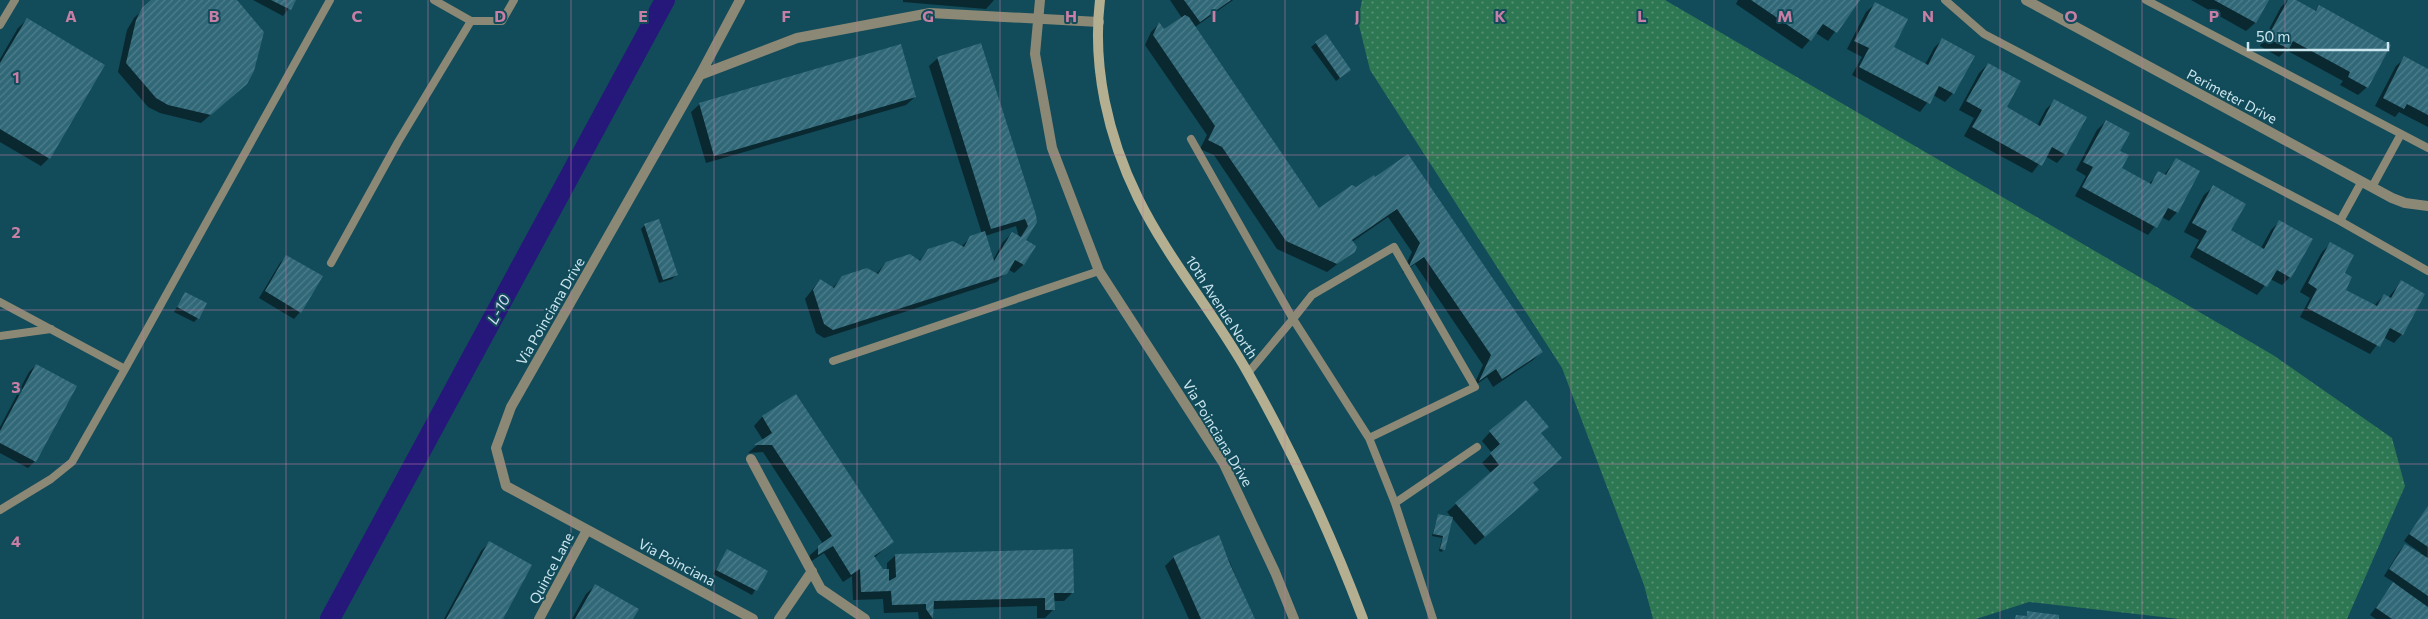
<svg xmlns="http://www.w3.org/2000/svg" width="2428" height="619" viewBox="0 0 2428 619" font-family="Commissioner,sans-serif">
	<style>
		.grass { fill: url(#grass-dots) }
		.shadow { fill: #0007; fill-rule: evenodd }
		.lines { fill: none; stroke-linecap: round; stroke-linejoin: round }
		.canal { stroke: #26177b; stroke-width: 20 }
		.building { fill: url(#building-hatch) }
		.lane { stroke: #8c8876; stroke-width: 8 }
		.street { stroke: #8c8876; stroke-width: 10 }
		.secondary { stroke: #b4af91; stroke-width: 10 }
		.grid { fill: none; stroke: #c77fa5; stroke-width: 1; stroke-opacity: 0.55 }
		.labels { text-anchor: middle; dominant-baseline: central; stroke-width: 4; stroke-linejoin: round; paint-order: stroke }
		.street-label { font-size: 14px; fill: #cce6ef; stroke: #124b59 }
		.water-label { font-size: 15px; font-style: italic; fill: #d9def9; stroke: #124b59 }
		.grid-label { font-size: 16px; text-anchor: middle; font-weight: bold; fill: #c77fa5; stroke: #124b59; stroke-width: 4; stroke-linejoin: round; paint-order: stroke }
	</style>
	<defs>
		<pattern id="grass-dots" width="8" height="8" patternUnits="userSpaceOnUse" patternTransform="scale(1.25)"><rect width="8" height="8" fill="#2e7753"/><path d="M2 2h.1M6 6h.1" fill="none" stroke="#559174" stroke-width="1.8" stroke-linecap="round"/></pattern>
		<pattern id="building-hatch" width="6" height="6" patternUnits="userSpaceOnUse" patternTransform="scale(1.25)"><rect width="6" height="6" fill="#316878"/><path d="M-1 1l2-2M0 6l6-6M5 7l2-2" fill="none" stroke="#4e7e8c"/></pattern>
	</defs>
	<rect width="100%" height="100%" fill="#124b59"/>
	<path class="grass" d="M 1362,0 L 1665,0 L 2273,355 L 2392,438 L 2405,486 L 2347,619 L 2180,619 L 2029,602 L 1976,619 L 1653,619 L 1644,585 L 1562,368 L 1370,70 L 1358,21 Z"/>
	<path class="shadow" d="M 153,0 L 235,0 L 237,92 L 201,123 L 160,113 L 148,107 L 118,72 L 127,30 L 134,18 Z
		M 253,0 L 295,0 L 283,16 Z
		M 903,0 L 994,0 L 986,9 L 903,2 Z
		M 1170,0 L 1233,0 L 1195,27 L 1319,210 L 1373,177 L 1542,351 L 1533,360 L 1493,387 L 1487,377 L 1473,387 L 1483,365 L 1415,264 L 1402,273 L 1412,252 L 1388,217 L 1352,242 L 1354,251 L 1327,272 L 1277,249 L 1214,155 L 1200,149 L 1207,135 L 1145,45 L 1151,32 L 1159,24 L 1164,31 L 1182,18 Z
		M 1738,0 L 1858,0 L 1828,41 L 1816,33 L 1802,49 L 1736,4 Z
		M 2191,0 L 2267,0 L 2255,23 L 2246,31 Z
		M 2288,0 L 2293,0 L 2314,12 L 2319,7 L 2367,87 L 2358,95 L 2340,85 L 2343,81 L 2286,50 L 2279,57 L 2260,46 L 2281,7 Z
		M 1875,4 L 1892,47 L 1925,65 L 1934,48 L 1942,40 L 1953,93 L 1945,102 L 1933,95 L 1920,112 L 1852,75 L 1862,57 L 1847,49 L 1866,12 Z
		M 27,20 L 49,158 L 41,166 L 0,142 L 0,59 L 18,28 Z
		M 1325,36 L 1345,74 L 1336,81 L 1311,47 Z
		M 938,58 L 1035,215 L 1024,240 L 1034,246 L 1023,265 L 1014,273 L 1008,269 L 997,282 L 824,338 L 816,333 L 805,299 L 820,280 L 832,288 L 843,277 L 876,274 L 886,263 L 918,261 L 921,257 L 916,265 L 928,250 L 961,247 L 971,237 L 982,234 L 929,66 ZM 1016,226 L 1019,237 L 1012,233 L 1003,242 L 993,260 L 985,236 Z
		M 2405,58 L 2428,70 L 2428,127 L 2399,112 L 2395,117 L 2375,106 L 2396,66 Z
		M 1988,64 L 2005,108 L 2037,126 L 2046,109 L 2055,101 L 2065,154 L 2057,163 L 2045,156 L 2032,173 L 1964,136 L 1974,118 L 1959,110 L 1979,73 Z
		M 915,97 L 906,105 L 706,163 L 691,112 L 700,104 Z
		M 2106,121 L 2119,151 L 2120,169 L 2149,184 L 2159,173 L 2164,175 L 2176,160 L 2177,212 L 2169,221 L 2162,217 L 2148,235 L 2075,196 L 2086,176 L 2076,170 L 2097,130 Z
		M 2213,187 L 2229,231 L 2261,248 L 2271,230 L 2279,222 L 2290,277 L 2282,285 L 2270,279 L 2257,295 L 2190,257 L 2199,240 L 2184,232 L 2204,195 Z
		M 645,225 L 677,274 L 672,279 L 659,283 L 641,229 Z
		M 2330,244 L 2343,273 L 2344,290 L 2374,306 L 2384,295 L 2388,298 L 2401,282 L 2402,334 L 2394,343 L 2383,337 L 2370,354 L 2300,317 L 2310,298 L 2300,292 L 2322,252 Z
		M 287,256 L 300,312 L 294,319 L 259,298 L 280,263 Z
		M 185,294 L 198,318 L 194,322 L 174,312 Z
		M 36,365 L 75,386 L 35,461 L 28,468 L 0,453 L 0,427 L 29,372 Z
		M 796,395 L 892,542 L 874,558 L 882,571 L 887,570 L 887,563 L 896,555 L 1073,592 L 1064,601 L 1053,601 L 1053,610 L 1045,618 L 1037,618 L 1037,606 L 933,609 L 933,619 L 919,619 L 918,612 L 884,613 L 883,599 L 853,600 L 852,576 L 843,582 L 824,553 L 810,562 L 810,555 L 823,544 L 763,452 L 748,453 L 763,440 L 754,426 L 762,417 Z
		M 1490,432 L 1540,434 L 1561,458 L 1532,484 L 1538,490 L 1475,545 L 1447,512 L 1491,473 L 1482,463 L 1492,453 L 1482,441 Z
		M 2427,509 L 2428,619 L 2376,619 L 2370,615 L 2395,583 L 2384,576 L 2399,552 L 2405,545 L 2420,554 L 2421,553 L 2404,541 Z
		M 1438,515 L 1452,518 L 1442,552 L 1439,551 L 1442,538 L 1432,536 Z
		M 1219,537 L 1254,619 L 1189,619 L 1165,566 L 1174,557 Z
		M 489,543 L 501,619 L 444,619 L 481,551 Z
		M 727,551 L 766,572 L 752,595 L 713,574 Z
		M 595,586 L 632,619 L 572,619 L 586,594 Z"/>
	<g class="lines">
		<path class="canal" d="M 330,619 L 665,0"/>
	</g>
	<path class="building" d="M 151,0 L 237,0 L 264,32 L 254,71 L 247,84 L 211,115 L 168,105 L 156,98 L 126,63 L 136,20 L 142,8 Z
		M 271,0 L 296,0 L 291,10 Z
		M 1184,0 L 1231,0 L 1200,22 Z
		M 1751,0 L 1860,0 L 1837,33 L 1823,24 L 1811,41 Z
		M 2214,0 L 2269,0 L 2256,23 Z
		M 2288,0 L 2296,0 L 2316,11 L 2319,5 L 2391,45 L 2368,88 L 2348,77 L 2350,72 L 2293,41 L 2289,49 L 2267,38 Z
		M 1875,2 L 1908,19 L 1894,47 L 1928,65 L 1942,38 L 1975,56 L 1954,94 L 1939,86 L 1930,104 L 1859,67 L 1869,48 L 1854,41 Z
		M 1185,15 L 1189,17 L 1319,208 L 1352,185 L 1356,187 L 1374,175 L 1375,177 L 1408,154 L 1543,352 L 1502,379 L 1496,369 L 1479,381 L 1491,355 L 1424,257 L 1408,268 L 1420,243 L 1397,209 L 1352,240 L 1357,247 L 1355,252 L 1337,264 L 1286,241 L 1222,147 L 1208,140 L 1215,126 L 1153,35 L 1159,22 L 1164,29 Z
		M 27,18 L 105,65 L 50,159 L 0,129 L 0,63 Z
		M 1326,34 L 1351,70 L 1340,78 L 1315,42 Z
		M 981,43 L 1036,215 L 1037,222 L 1026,240 L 1036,246 L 1024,265 L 1015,260 L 1007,274 L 833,330 L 824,324 L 813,290 L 820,279 L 834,288 L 842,276 L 867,268 L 878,274 L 886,262 L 910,254 L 920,261 L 928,249 L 953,241 L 964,247 L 970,236 L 985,231 L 994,261 L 1012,232 L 1021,237 L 1028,226 L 1025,219 L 991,229 L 937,57 Z
		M 901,44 L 916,97 L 714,156 L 699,103 Z
		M 2404,56 L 2428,69 L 2428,115 L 2407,104 L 2404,109 L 2383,98 Z
		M 1988,63 L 2021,81 L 2007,107 L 2040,126 L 2054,99 L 2087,117 L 2066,155 L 2052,147 L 2042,166 L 1972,127 L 1982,110 L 1966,101 Z
		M 2106,120 L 2130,133 L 2120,151 L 2129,155 L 2122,168 L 2151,184 L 2158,171 L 2166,175 L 2176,158 L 2200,171 L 2178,213 L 2168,208 L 2157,228 L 2082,187 L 2093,167 L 2083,162 Z
		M 2213,185 L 2246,204 L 2231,230 L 2264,249 L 2279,220 L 2313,239 L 2291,278 L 2277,270 L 2267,287 L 2197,248 L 2207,231 L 2192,223 Z
		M 659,219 L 678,275 L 663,280 L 644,224 Z
		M 2330,242 L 2354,255 L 2345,273 L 2352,277 L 2346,290 L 2377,306 L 2384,294 L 2391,298 L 2401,280 L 2425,294 L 2403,335 L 2390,328 L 2380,347 L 2307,308 L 2317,289 L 2308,283 Z
		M 286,255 L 323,276 L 301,313 L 265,291 Z
		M 185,292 L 207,303 L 199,319 L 177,307 Z
		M 36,364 L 77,386 L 36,462 L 0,443 L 0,431 Z
		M 796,394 L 894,542 L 874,556 L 883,569 L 889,569 L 889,581 L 896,577 L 895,554 L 1073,549 L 1074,593 L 1054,593 L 1055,610 L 1045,610 L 1045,598 L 934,601 L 933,619 L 926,609 L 926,604 L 892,605 L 891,591 L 861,592 L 860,569 L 851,575 L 833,546 L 818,555 L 818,546 L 832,536 L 772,445 L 754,445 L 772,433 L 762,416 Z
		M 1526,400 L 1549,427 L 1541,433 L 1562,458 L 1533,483 L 1539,490 L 1485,537 L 1455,503 L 1499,465 L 1490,453 L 1500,444 L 1489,431 Z
		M 2428,506 L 2428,547 L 2409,534 Z
		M 1438,514 L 1453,517 L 1445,550 L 1440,549 L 1443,536 L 1433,534 Z
		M 1219,535 L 1230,564 L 1255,619 L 1201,619 L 1173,556 Z
		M 489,541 L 532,565 L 503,619 L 446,619 Z
		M 2405,544 L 2428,558 L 2428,596 L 2389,569 Z
		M 727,549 L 768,571 L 757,591 L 716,570 Z
		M 2393,582 L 2428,607 L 2428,619 L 2392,619 L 2376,608 Z
		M 595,584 L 639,609 L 633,619 L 575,619 Z
		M 2027,611 L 2059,615 L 2059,619 L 2015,619 L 2016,615 L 2027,616 Z"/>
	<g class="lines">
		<path class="lane" d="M 434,0 L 471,21 L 502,21 L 514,0
			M 1945,0 L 1984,34 L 2340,221 L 2428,271
			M 2146,0 L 2428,148
			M 0,25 L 15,0
			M 1191,139 L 1293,319 L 1312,295 L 1394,247 L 1475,387 L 1369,438
			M 2372,187 L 2401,134
			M 2340,221 L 2362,181
			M 331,263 L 398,142 L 471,21
			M 0,302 L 125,369 L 72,462 L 51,479 L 0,510
			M 0,336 L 51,329
			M 833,361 L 1099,271
			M 125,369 L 330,0
			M 1248,373 L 1293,319 L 1369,438 L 1395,503 L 1433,619
			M 1395,503 L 1477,447"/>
		<path class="street" d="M 740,0 L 700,75 L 797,38 L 930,13 L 1099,22
			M 1040,0 L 1035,54 L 1052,148 L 1099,271 L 1224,464 L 1275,572 L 1294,619
			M 2026,0 L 2392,198 L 2405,203 L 2428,206
			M 700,75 L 511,407 L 496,448 L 506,486 L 753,619
			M 751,459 L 821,589 L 865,619
			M 539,619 L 587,530
			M 779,619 L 812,571"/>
		<path class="secondary" d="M 1100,0 C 1092,67 1108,137 1138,198 C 1168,259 1214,313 1248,373 C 1293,452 1331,534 1363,619"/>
	</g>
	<path class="grid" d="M 143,0 L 143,619M 286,0 L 286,619M 428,0 L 428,619M 571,0 L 571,619M 714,0 L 714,619M 857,0 L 857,619M 1000,0 L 1000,619M 1143,0 L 1143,619M 1285,0 L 1285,619M 1428,0 L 1428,619M 1571,0 L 1571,619M 1714,0 L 1714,619M 1857,0 L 1857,619M 2000,0 L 2000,619M 2142,0 L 2142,619M 2285,0 L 2285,619M 0,155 L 2428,155M 0,310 L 2428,310M 0,464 L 2428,464"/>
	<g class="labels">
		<g class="street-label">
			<text transform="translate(2232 96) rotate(28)">Perimeter Drive</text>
			<text transform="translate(1222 307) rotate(57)">10th Avenue North</text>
			<text transform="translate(550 311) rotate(-60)">Via Poinciana Drive</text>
			<text transform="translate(1218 433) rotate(59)">Via Poinciana Drive</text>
			<text transform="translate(677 562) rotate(28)">Via Poinciana</text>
			<text transform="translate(551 568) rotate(-62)">Quince Lane</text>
		</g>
		<g class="water-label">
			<text transform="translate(498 309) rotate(-62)">L-10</text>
		</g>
	</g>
	<g class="grid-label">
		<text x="71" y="22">A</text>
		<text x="214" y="22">B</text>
		<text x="357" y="22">C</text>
		<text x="500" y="22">D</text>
		<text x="643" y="22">E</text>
		<text x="786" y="22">F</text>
		<text x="928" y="22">G</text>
		<text x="1071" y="22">H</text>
		<text x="1214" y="22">I</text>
		<text x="1357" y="22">J</text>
		<text x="1500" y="22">K</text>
		<text x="1642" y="22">L</text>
		<text x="1785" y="22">M</text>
		<text x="1928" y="22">N</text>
		<text x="2071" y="22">O</text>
		<text x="2214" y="22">P</text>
		<text x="16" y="83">1</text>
		<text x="16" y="238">2</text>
		<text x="16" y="393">3</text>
		<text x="16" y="547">4</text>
	</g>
	<path d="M2248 42v8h140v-8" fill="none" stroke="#cce6ef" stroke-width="2.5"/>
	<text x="2256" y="42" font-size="15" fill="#cce6ef" stroke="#124b59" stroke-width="4" paint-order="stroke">50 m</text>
</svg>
